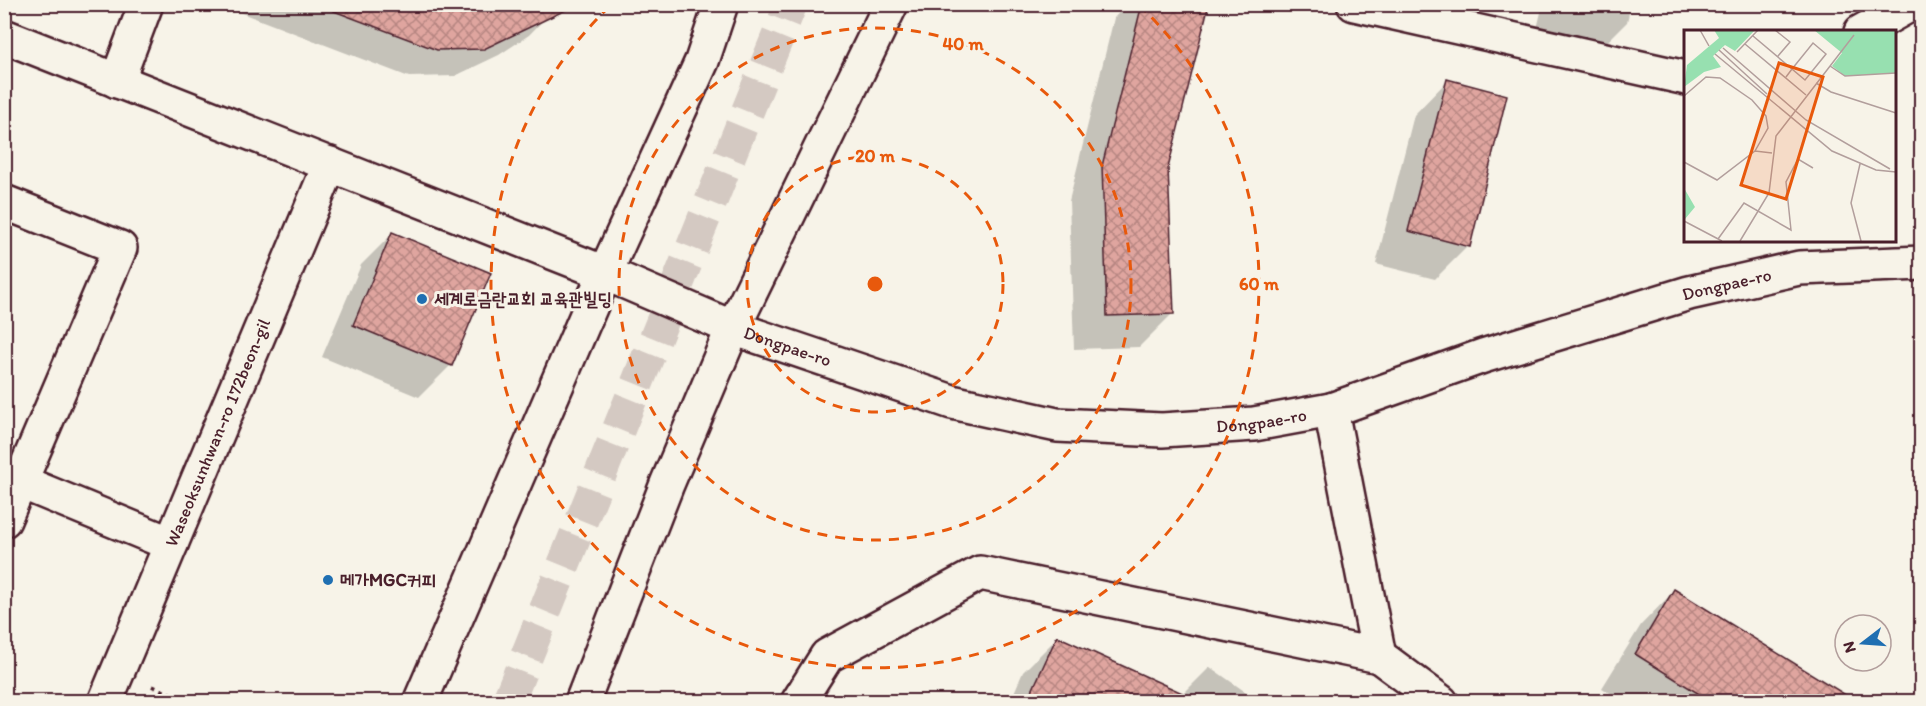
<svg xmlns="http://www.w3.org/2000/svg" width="1926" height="706" viewBox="0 0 1926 706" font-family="Itim,'Poor Story',sans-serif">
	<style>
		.shadow { fill: #0003 }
		.building { fill: url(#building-cross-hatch); stroke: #4a1f2b; stroke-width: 1.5 }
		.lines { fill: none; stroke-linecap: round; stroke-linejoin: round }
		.minor-tunnel { stroke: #d4c9c2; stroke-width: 33; stroke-dasharray: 33 16; stroke-linecap: butt }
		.minor-casing { stroke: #4a1f2b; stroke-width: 38 }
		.path { stroke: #4a1f2b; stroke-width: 4; stroke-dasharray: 4.5 4.5; stroke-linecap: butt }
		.minor { stroke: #f7f3e8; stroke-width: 33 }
		.ring { fill: none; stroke: #e8590c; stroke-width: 3; stroke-dasharray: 10 8 }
		.poi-dot { fill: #1f6fb2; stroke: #f7f3e8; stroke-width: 2 }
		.labels { text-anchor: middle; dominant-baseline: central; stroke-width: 6; stroke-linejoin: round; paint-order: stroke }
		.street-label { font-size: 18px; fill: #4a1f2b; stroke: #f7f3e8 }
		.poi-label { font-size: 18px; font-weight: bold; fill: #4a1f2b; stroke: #f7f3e8; text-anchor: start }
		.inset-road { fill: none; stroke: #b29e9c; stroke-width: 1.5 }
		.view { fill: #e8590c; fill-opacity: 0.15; stroke: #e8590c; stroke-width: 3 }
		.inset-edge { fill: none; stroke: #4a1f2b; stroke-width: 3 }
		.centre { fill: #e8590c; stroke: #f7f3e8; stroke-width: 3 }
		.ring-label { font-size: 18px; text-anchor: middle; font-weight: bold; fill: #e8590c; stroke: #f7f3e8; stroke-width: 6; stroke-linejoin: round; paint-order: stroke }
	</style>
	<defs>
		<pattern id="building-cross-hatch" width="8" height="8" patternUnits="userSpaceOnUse" patternTransform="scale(1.5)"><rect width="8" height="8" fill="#dfa59f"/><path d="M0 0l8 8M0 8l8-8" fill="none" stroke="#b78682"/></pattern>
	</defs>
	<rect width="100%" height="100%" fill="#f7f3e8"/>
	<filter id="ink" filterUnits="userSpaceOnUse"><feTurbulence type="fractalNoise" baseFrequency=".0167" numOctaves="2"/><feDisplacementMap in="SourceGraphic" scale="12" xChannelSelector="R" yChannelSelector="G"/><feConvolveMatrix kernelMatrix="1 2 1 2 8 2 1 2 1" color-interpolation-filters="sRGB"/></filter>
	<g filter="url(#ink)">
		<path class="shadow" d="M 218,4 L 559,4 L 529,35 L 499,55 L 455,76 L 409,77 Z
			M 1127,4 L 1208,4 L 1167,168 L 1173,313 L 1139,347 L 1074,349 L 1069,201 L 1114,18 Z
			M 1543,4 L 1631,4 L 1627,22 L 1593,56 L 1534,41 Z
			M 1447,81 L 1468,246 L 1435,279 L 1376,264 L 1414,115 Z
			M 392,234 L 489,274 L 450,366 L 419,397 L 322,357 L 361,265 Z
			M 1674,591 L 1854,702 L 1625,702 L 1602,688 L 1641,625 Z
			M 1057,638 L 1183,694 L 1210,667 L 1260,702 L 1010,702 L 1023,672 Z"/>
		<path class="building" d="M 327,4 L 578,4 L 484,49 L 437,50 L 326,8 Z
			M 1142,4 L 1209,4 L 1168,168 L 1174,314 L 1107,316 L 1102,166 Z
			M 1447,79 L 1507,95 L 1470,247 L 1408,231 Z
			M 392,232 L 491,273 L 452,366 L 353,325 Z
			M 1674,589 L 1857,702 L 1712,702 L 1635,654 Z
			M 1057,636 L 1202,702 L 1027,702 Z"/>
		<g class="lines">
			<path class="minor-tunnel" d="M 508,702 L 791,4"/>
			<defs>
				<g id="minor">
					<path d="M 1354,4 L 1686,78"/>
					<path d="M 1861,32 L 1911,4"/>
					<path id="s1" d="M 4,36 L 605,273 L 733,328 L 952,402 L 1057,425 L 1162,430 L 1254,424 L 1331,410 L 1483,356 L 1689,293 L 1799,268 L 1922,263"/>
					<path d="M 117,81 L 146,4"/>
					<path d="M 4,202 L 120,248 L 4,520"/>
					<path d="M 1331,410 L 1379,656 L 1441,702"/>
					<path d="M 4,475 L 171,544"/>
					<path id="s2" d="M 105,702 L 330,164"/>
					<path d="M 420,702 L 605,273 L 702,61 L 721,4"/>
					<path d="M 582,702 L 667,484 L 733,328 L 891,4"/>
					<path d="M 798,702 L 827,656 L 980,573 L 1379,656"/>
				</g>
			</defs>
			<use href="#minor" class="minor-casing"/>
			<path class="path" d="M 152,686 L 189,702"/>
			<use href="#minor" class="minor"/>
		</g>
	</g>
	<g class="ring">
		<circle cx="875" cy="284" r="128"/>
		<circle cx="875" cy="284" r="256"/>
		<path d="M1139 5A384 384 0 1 1 611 5"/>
	</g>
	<g class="poi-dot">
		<circle cx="422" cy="299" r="6"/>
		<circle cx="328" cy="580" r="6"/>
	</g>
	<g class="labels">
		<g class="street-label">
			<text stroke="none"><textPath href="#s1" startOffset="1815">Dongpae-ro</textPath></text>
			<text stroke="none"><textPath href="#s1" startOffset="843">Dongpae-ro</textPath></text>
			<text stroke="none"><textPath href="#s1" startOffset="1329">Dongpae-ro</textPath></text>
			<text stroke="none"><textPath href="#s2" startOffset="292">Waseoksunhwan-ro 172beon-gil</textPath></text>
		</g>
		<g class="poi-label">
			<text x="434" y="299">세계로금란교회 교육관빌딩</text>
			<text x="340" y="580">메가MGC커피</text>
		</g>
	</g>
	<g transform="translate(1684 30)">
		<rect width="212" height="212" fill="#f7f3e8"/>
		<path d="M 30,0 L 71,0 L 51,21 L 41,15 L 29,26 L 37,37 L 20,42 L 0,57 L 3,35 L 35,8 ZM 130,0 L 211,0 L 211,43 L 161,46 L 148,36 L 158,23 ZM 0,158 L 11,177 L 1,189 L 0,189 Z" fill="#97e0b0"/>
		<path class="inset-road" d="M 16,0 L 25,16M 91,0 L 106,12 L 94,26M 69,6 L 121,50 L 142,24 L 129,13 L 108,39 L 102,47M 61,14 L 122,65M 39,18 L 122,90 L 206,139M 35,20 L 83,64M 53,22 L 74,0M 31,24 L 148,121 L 192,140 L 212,142M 146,36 L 161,46 L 212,43M 132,53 L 147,62 L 212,83M 0,66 L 22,47 L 36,48 L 68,70 L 82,86 L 84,98 L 71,121M 0,132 L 33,150 L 71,121 L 88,123M 176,134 L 167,173 L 177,211M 0,191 L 38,211M 34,209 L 60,173 L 107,200 L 102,152 L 114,129 L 129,138M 56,211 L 85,163 L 92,106 L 170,5"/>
		<path class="view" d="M 95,33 L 139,47 L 102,169 L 57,155 Z"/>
		<rect width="212" height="212" class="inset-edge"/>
	</g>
	<circle cx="875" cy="284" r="9" class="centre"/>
	<g class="ring-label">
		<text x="963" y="50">40 m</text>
		<text x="875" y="162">20 m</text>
		<text x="1259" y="290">60 m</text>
	</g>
	<rect width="1926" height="706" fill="none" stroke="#f7f3e8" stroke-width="24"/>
	<rect x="12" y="12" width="1902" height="682" fill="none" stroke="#4a1f2b" stroke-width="2" filter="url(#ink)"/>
	<g transform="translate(1863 643) rotate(253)"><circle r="28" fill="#f7f3e8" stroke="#b29e9c" stroke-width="1.5"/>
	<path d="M0-4.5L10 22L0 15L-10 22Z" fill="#1f6fb2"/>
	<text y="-9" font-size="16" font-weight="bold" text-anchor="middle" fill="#4a1f2b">N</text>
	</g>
</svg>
